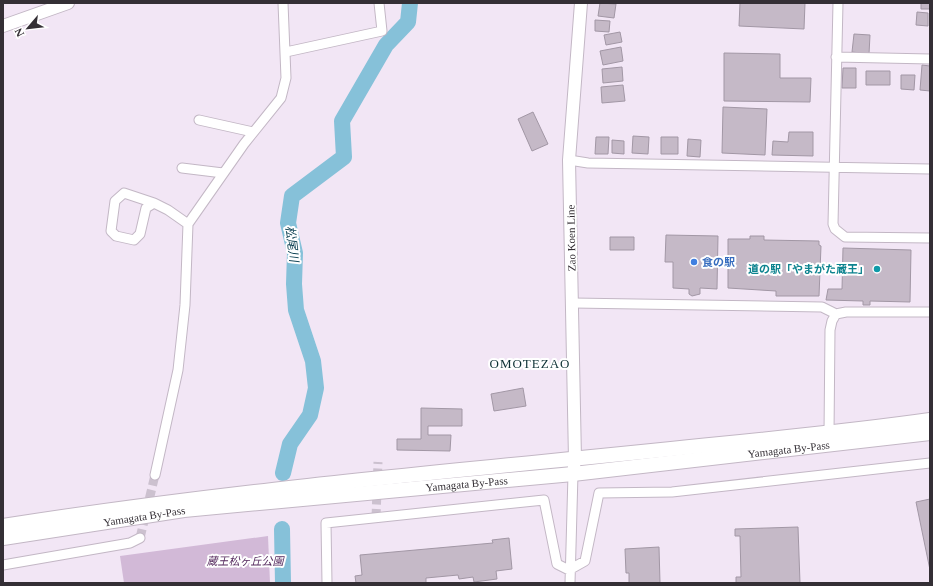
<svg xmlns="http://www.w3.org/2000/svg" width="933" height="586" viewBox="0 0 933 586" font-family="'Times New Roman','Noto Sans JP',serif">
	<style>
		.green { fill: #d2b9d7 }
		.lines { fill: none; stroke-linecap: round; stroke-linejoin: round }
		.river { stroke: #86c1d9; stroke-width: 16 }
		.building { fill: #c5b9c7; stroke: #a297a5 }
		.minor-tunnel { stroke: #ccc1cf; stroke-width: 9; stroke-dasharray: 9 4.5; stroke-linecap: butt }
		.minor-casing { stroke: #c3b7c5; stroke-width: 11 }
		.major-casing { stroke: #c3b7c5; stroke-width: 14 }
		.highway-casing { stroke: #c3b7c5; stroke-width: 16 }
		.minor { stroke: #fff; stroke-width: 9 }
		.major { stroke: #fff; stroke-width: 12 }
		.highway { stroke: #fff; stroke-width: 14 }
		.shop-dot { fill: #3f7fe0; stroke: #fff; stroke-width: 1.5 }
		.culture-dot { fill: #0f9aa8; stroke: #fff; stroke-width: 1.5 }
		.labels { text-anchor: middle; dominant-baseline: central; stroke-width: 4; stroke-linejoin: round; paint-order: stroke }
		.street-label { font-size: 11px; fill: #342f35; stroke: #fff }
		.shop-label { font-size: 11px; font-weight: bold; fill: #366cbe; stroke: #fff; text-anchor: start }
		.culture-label { font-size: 11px; font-weight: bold; fill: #0d838f; stroke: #fff; text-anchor: end }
		.park-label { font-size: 11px; font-style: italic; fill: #552a5e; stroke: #fff }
		.water-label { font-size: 12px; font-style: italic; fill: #124556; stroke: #fff }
		.quarter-label { font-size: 13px; letter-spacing: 1px; fill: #0e3035; stroke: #fff }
	</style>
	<rect width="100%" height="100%" fill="#f2e6f5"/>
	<path class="green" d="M 268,536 L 270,583 L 124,583 L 120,556 Z"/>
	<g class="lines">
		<path class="river" d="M 283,473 L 290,444 L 310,415 L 316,388 L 313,361 L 296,310 L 294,284 L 295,253 L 288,223 L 292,196 L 344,157 L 342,121 L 386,45 L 408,22 L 410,3
			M 282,529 L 283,583"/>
	</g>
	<path class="building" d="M 600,3 L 616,4 L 614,18 L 598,16 Z
		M 740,3 L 805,3 L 804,29 L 739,26 Z
		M 921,3 L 930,3 L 930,9 L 921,9 Z
		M 917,12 L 928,13 L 928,26 L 916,25 Z
		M 595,20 L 610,21 L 609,32 L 595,31 Z
		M 620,32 L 622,42 L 606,45 L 604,35 Z
		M 854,34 L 870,35 L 869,54 L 852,52 Z
		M 621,47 L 623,61 L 603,65 L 600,51 Z
		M 724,53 L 780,54 L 780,78 L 811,78 L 810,102 L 724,101 Z
		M 922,65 L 930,66 L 930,91 L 920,90 Z
		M 622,67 L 623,81 L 603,83 L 602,69 Z
		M 843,68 L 856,68 L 856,88 L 842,88 Z
		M 866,71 L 890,71 L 890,85 L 866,85 Z
		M 901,75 L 915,75 L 914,90 L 901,89 Z
		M 623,85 L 625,101 L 602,103 L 601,87 Z
		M 723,107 L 767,109 L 765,155 L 722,153 Z
		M 533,112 L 548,144 L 532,151 L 518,119 Z
		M 789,132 L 813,132 L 813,156 L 772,155 L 773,141 L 788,142 Z
		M 633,136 L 649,137 L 648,154 L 632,153 Z
		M 596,137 L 609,137 L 608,154 L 595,154 Z
		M 661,137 L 678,137 L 678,154 L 661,154 Z
		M 688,139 L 701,140 L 700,157 L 687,156 Z
		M 612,140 L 624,141 L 624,154 L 612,153 Z
		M 666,235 L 718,236 L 717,289 L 700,288 L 700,294 L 692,296 L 689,294 L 689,289 L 673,288 L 673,262 L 665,262 Z
		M 750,236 L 764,236 L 764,240 L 819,241 L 819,245 L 821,246 L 819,296 L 776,296 L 776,291 L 728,288 L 728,239 L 750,239 Z
		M 610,237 L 634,237 L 634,250 L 610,250 Z
		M 843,248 L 911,250 L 910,302 L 870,301 L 870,305 L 863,305 L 863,301 L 826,300 L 828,289 L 842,289 Z
		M 523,388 L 526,406 L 494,411 L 491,394 Z
		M 421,408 L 462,409 L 462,426 L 428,426 L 428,435 L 451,435 L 450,451 L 397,450 L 397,439 L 421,439 Z
		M 930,499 L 930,570 L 916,502 Z
		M 798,527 L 800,583 L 736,583 L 736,577 L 741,577 L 740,536 L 735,536 L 735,529 Z
		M 509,538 L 512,569 L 496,571 L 497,579 L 474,582 L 473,577 L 459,579 L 458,575 L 426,578 L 426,583 L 356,583 L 355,576 L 362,575 L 360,555 L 493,543 L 492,540 Z
		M 659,547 L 660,583 L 622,583 L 629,583 L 629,573 L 626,573 L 625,549 Z"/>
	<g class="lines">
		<path class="minor-tunnel" d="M 376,518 L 378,462
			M 140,538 L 155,475"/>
		<defs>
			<path id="minor" d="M 838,3 L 833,224 L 835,229 L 845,237 L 930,238
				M 286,52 L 382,31 L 379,3
				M 836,57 L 930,59
				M 199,120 L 253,132
				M 569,160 L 588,163 L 930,169
				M 182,168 L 223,173
				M 154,203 L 124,193 L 115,201 L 111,231 L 116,236 L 134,240 L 140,234 L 146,208 L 154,203 L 168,210 L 188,224
				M 573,303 L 822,307 L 836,314
				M 829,433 L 830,330 L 832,321 L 836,314 L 846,312 L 930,312
				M 155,475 L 178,370 L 185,305 L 188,224 L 244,144 L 281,98 L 286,78 L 283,3
				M 3,565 L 130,543 L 140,538
				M 327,583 L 326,523 L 544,500 L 557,564 L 569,570 L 585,561 L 599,493 L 672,492 L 930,463
				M 570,583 L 573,474"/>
			<path id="major" d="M 3,26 L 68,3
				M 573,474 L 575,459 L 569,160 L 581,3"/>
			<g id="highway">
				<path d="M 3,526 C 241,488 481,469 720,444 C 790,437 860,430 930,420"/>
				<path id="s1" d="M 3,538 L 184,510 L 573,474 L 930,433"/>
			</g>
		</defs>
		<use href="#minor" class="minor-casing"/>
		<use href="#major" class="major-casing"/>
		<use href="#highway" class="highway-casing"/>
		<use href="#minor" class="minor"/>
		<use href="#major" class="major"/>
		<use href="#highway" class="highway"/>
	</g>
	<circle class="shop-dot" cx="694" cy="262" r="4"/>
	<circle class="culture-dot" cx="877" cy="269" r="4"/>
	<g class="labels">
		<g class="street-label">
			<text transform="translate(571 238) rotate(-91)">Zao Koen Line</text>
			<text stroke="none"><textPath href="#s1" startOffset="791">Yamagata By-Pass</textPath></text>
			<text stroke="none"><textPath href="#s1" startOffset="467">Yamagata By-Pass</textPath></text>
			<text stroke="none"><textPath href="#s1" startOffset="143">Yamagata By-Pass</textPath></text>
		</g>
		<g class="shop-label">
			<text x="702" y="262">食の駅</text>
		</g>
		<g class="culture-label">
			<text x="869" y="269">道の駅「やまがた蔵王」</text>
		</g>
		<g class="park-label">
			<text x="245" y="561">蔵王松ヶ丘公園</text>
		</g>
		<g class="water-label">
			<text transform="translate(292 244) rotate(83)">松尾川</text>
		</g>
		<g class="quarter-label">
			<text x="530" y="363">OMOTEZAO</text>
		</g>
	</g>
	<rect width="933" height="586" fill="none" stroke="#342f35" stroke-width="8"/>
	<g transform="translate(28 28) rotate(242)" stroke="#ffffff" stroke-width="3" paint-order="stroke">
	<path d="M0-3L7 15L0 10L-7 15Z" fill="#342f35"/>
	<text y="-6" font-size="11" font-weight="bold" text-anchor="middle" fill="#342f35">N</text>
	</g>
</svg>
